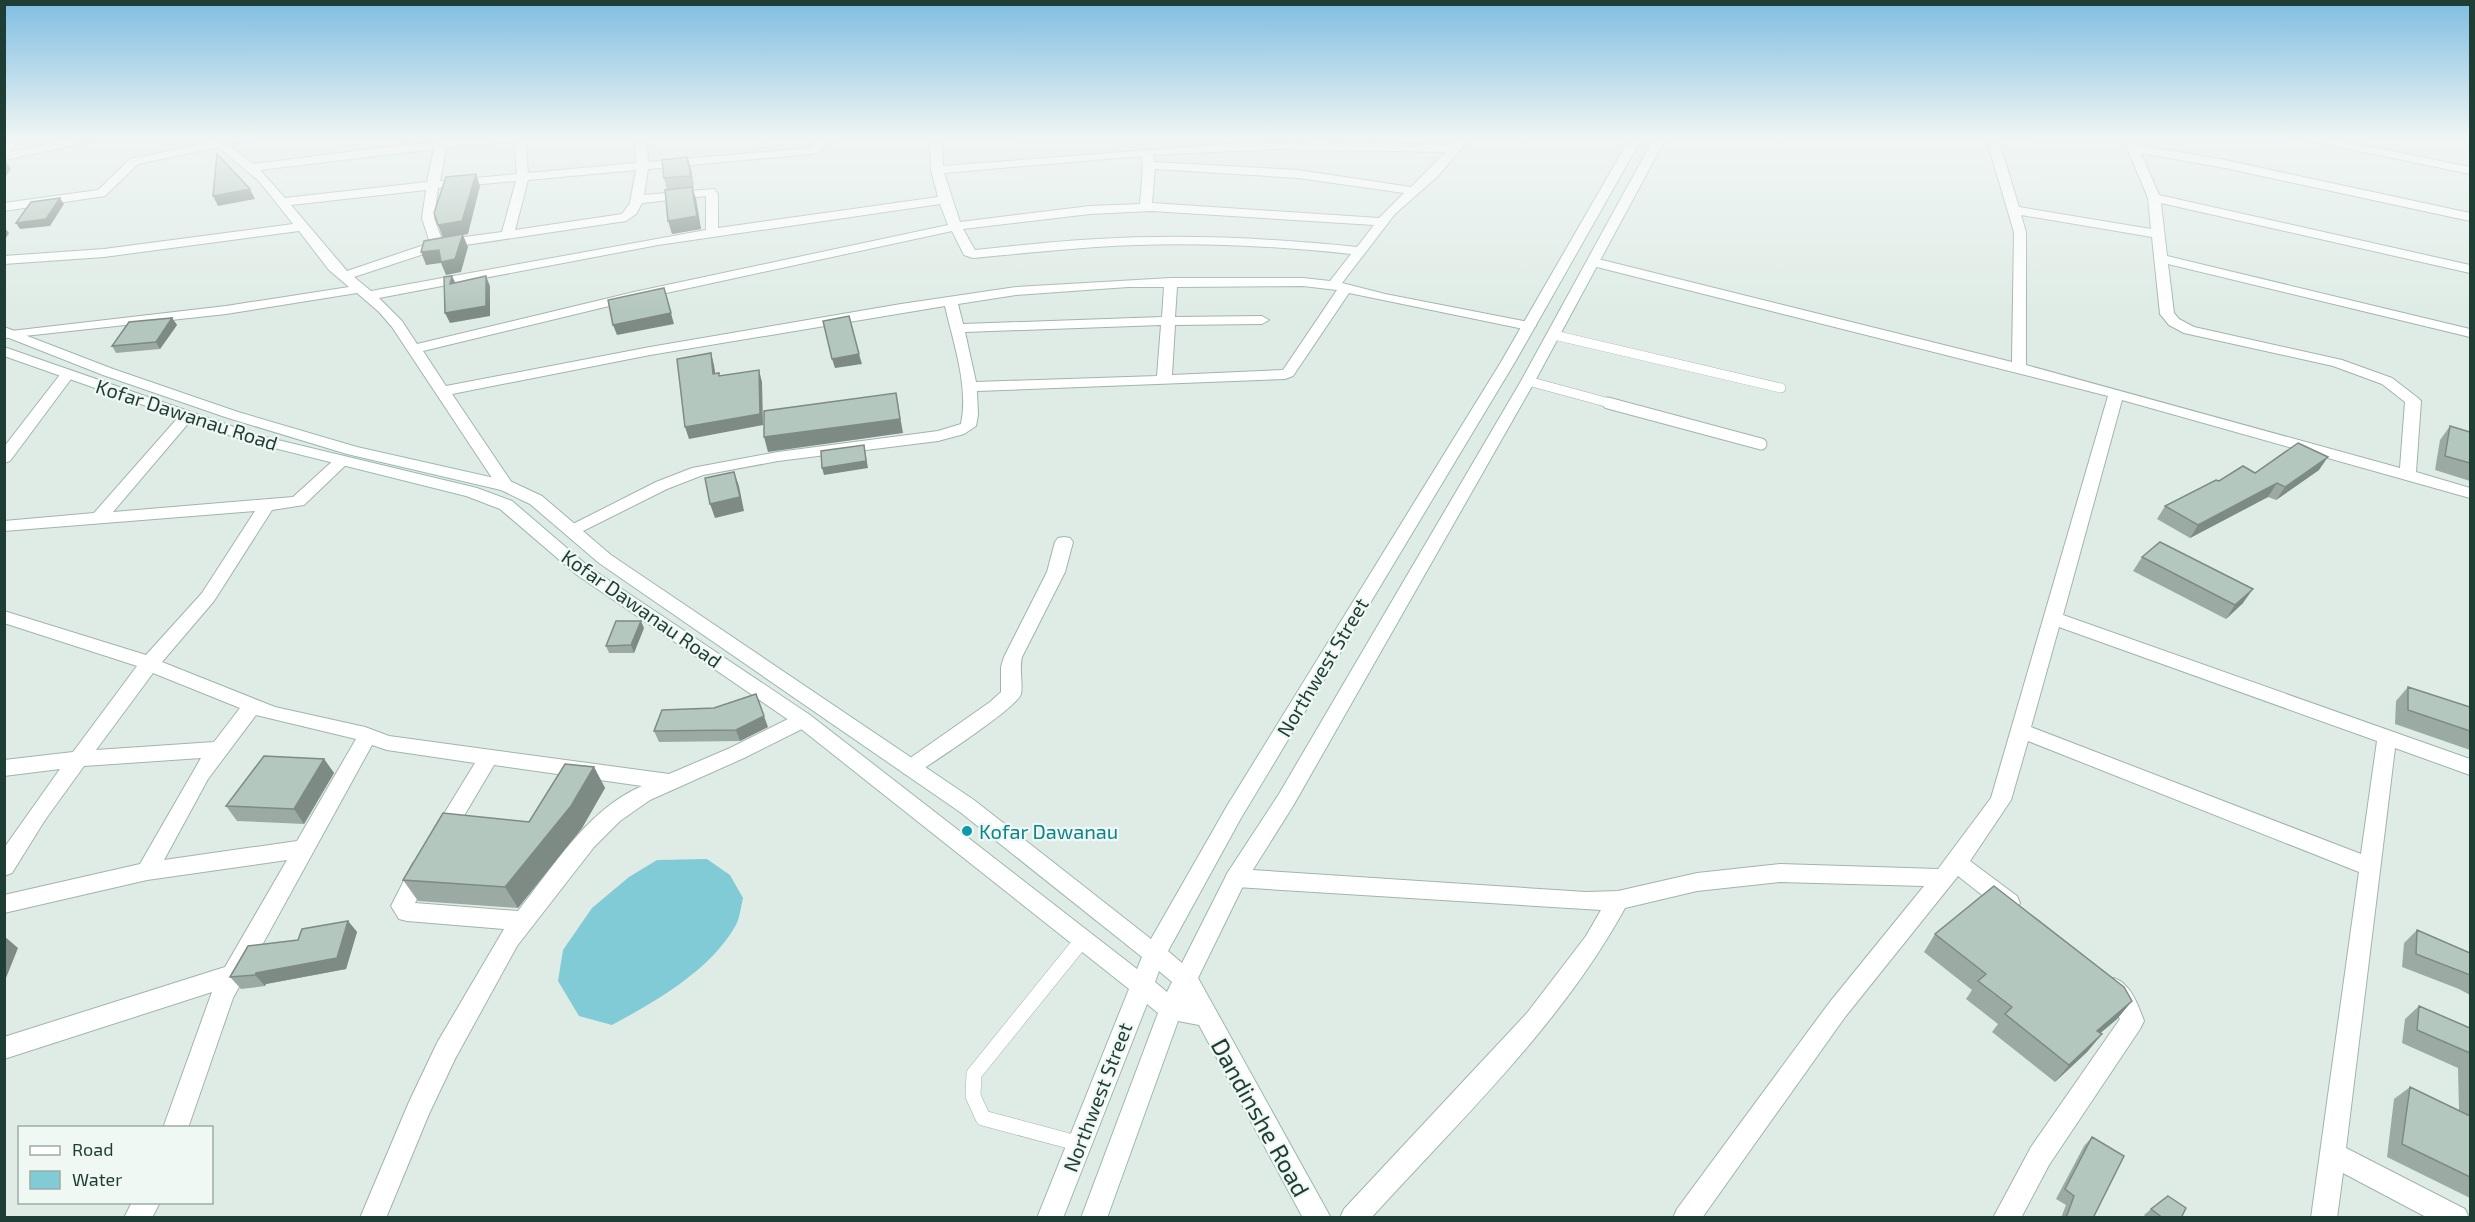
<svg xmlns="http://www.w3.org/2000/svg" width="2475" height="1222" viewBox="0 0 2475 1222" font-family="'Exo 2',sans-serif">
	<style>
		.water { fill: #81cbd7 }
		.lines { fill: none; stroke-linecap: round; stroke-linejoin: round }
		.lane-far2-casing { stroke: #a1b4ad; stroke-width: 10 }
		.lane-far1-casing { stroke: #a1b4ad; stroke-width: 13 }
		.lane-casing { stroke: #a1b4ad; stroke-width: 16 }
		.street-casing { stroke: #a1b4ad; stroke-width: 2 }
		.secondary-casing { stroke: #9cb8ae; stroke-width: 2 }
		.lane-far2 { stroke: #fff; stroke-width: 9 }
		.lane-far1 { stroke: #fff; stroke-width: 11 }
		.lane { stroke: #fff; stroke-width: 15 }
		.street { fill: #fff; fill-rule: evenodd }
		.secondary { fill: #fff; fill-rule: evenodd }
		.wall { fill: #9baba3 }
		.shaded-wall { fill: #7e8b85 }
		.building { fill: #b4c7be; stroke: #7e8b85; stroke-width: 1.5 }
		.culture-dot { fill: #0f9aa8; stroke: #eff8f3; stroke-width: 2 }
		.labels { text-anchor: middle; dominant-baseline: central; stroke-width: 4.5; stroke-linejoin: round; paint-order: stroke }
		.street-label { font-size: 20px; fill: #1e3d34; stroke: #eff8f3 }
		.culture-label { font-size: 20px; fill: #0d838f; stroke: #eff8f3; text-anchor: start }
		.near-street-label { font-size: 24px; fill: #1e3d34; stroke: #eff8f3 }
	</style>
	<rect width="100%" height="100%" fill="#dfece6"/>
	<path class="water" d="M 707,859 L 730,875 L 743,898 C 741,906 740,917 736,925 C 710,971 656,1001 612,1025 L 579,1016 L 558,981 L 563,950 L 592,908 L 629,877 L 657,860 Z"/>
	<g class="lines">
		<defs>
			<path id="lane-far2" d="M 1554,335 L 1781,388
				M 1528,381 L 1613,404"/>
			<path id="lane-far1" d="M 1608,403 L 1761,444"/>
			<path id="lane" d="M 1080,1144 L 983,1118 L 973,1096 L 974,1074 L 1083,939"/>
			<path id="street" d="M 7,138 L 19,138 L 11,152 L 77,138 L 100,138 L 94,141 L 4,160 L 4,143 Z
				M 207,138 L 252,138 L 229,145 L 253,164 C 343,153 434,138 525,138 L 528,173 L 636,163 L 635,138 L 647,138 L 648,162 L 810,148 L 821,138 L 835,138 L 821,151 L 811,154 L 648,169 L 644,195 L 714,189 L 718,194 L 718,228 L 938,197 L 931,170 L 930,138 L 942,138 L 943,166 L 1226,144 L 1323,142 L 1451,145 L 1458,138 L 1470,138 L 1438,176 L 1395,214 L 1342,283 L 1385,294 L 1529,322 L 1536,326 L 1529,330 L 1349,293 L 1293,376 L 1285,379 L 977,391 L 978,415 L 976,426 L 964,434 L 938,441 L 778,461 L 703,475 L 667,489 L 573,536 L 567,535 L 565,531 L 567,527 L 656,482 L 692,468 L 778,452 L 938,431 L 961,424 C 969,386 953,342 945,306 L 650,355 L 452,394 L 514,486 L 506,491 L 500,490 L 392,327 L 379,312 L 357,293 L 226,314 L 6,338 L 4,334 L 11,331 L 226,306 L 349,287 L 329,270 L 299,231 L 104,257 L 4,264 L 4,256 L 104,249 L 293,224 L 259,181 L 218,147 L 138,164 L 105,196 L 4,211 L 4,203 L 98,190 L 130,159 L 211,142 ZM 514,142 L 517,174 L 440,181 L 446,148 ZM 434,149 L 427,182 L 285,198 L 260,170 ZM 1275,149 L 1446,152 L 1411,187 L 1298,170 L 1154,162 L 1153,155 ZM 1141,156 L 1143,165 L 1140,204 L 1090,206 L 960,222 L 944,173 ZM 1155,169 L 1298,178 L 1404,193 L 1379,218 L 1152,203 ZM 636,170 L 630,203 L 622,214 L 515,230 L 528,180 ZM 516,181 L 502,232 L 442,240 L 434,218 L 438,188 ZM 426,190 L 422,218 L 430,243 L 347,271 L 291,205 ZM 706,196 L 706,230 L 371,291 L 354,277 L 439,249 L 626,221 L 636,214 L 642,203 ZM 940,204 L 948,225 L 634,292 L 417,344 L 402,321 L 379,298 L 658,245 ZM 1151,211 L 1374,225 L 1357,247 C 1271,238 1184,234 1097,239 C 1057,241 1016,246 975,250 L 963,229 L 1090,214 ZM 952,231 L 964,255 L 973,258 C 1014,254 1055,250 1096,247 C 1180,241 1267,245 1351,254 L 1330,281 L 1303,278 L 1171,278 L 1016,287 L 901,304 L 650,347 L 446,386 L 423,351 L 634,300 ZM 1303,286 L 1337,290 L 1283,370 L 1172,375 L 1175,325 L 1262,324 L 1269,320 L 1262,316 L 1175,317 L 1177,287 ZM 1128,287 L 1164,287 L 1162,317 L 963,324 L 958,304 L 1016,295 ZM 1161,325 L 1157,376 L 976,382 L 965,332 Z
				M 1986,138 L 1998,138 L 2019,207 L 2151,229 L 2148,198 L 2123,138 L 2135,138 L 2138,145 L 2225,160 L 2470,213 L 2470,221 L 2225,168 L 2141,153 L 2159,195 L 2470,265 L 2470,273 L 2161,203 L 2167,256 L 2470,329 L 2470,337 L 2168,264 L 2174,313 L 2179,319 L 2194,327 L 2342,360 L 2392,378 L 2418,398 L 2421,401 L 2416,472 L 2470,488 L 2470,498 L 2122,400 L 2063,615 L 2470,759 L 2470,775 L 2395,748 L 2346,1148 L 2465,1209 L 2469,1218 L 2428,1218 L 2343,1173 L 2337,1218 L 2311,1218 L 2359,872 L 2028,741 L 2011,800 L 1970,861 L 2017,896 L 2020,903 L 2017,910 L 2009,912 L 2001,910 L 1958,876 L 1845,1017 L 1702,1218 L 1673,1218 L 1677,1209 L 1829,1003 L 1924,886 L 1780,882 L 1697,891 L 1625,908 C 1561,1025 1461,1119 1371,1218 L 1340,1218 L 1344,1209 L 1527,1013 L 1586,936 L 1601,910 L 1236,887 L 1228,884 L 1225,878 L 1228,872 L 1236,869 L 1586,892 L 1618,891 L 1697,873 L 1780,864 L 1938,869 L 1991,798 L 2108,396 L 1589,265 L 1587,262 L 1594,258 L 2012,362 L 2014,232 ZM 2021,215 L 2152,237 L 2160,314 L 2169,325 L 2184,333 L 2333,366 L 2382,384 L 2405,402 L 2400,468 L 2026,365 L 2026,232 ZM 2059,627 L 2377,741 L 2361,854 L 2031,727 Z
				M 2305,138 L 2328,138 L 2470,167 L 2470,174 L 2311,141 Z
				M 67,371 L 74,375 L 10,461 L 4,463 L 4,447 L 62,372 Z
				M 187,411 L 192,413 L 195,416 L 192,419 L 113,512 L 293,497 L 336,458 L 348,458 L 350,461 L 304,505 L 272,510 L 214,601 L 162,662 L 275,707 L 365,727 L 389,736 L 669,774 L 730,748 L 796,715 L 803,713 L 810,715 L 813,720 L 810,725 L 744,758 L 650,800 L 620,821 L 594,847 L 517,946 L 455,1059 L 429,1114 L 386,1218 L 360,1218 L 409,1102 L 437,1043 L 504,929 L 407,921 L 399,919 L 391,906 L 413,863 L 421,860 L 429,863 L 432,869 L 415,903 L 518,911 C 553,867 588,809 642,786 L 494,765 L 449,841 L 442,843 L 435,841 L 431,835 L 475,763 L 387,750 L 372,745 L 233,998 L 188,1128 L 163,1128 L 212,992 L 4,1059 L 4,1037 L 225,967 L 287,860 L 147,880 L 4,913 L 4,895 L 140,864 L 201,758 L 84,766 L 45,820 L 12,873 L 4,876 L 4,848 L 60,769 L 4,776 L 4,760 L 73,752 L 137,666 L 4,623 L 4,611 L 146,655 L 202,593 L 255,511 L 4,531 L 4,521 L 94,513 L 182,413 ZM 153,673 L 240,708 L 214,742 L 96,750 ZM 256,715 L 356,739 L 297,841 L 164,860 L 208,779 Z
				M 1064,537 L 1070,538 L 1073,542 L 1065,572 L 1022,657 C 1019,670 1023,682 1021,694 C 1017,708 933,762 917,773 L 910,776 L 903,773 L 900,768 L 903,763 L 990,702 L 1001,692 L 1001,667 L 1004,657 L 1047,572 L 1055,542 L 1058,538 Z
				M 2114,978 C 2131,984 2138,1005 2144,1021 L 2140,1029 L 2049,1165 L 2021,1218 L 1993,1218 L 2031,1147 L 2120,1019 L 2102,988 L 2106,981 Z
				M 132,1202 L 160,1202 L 152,1218 L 124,1218 Z"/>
			<path id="secondary" d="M 1630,138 L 1642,138 L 1515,362 L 1241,818 L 1168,951 L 1182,963 L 1228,872 L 1279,794 L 1521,381 L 1654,138 L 1666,138 L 1535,381 L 1293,806 L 1244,884 L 1198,978 L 1331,1218 L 1303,1218 L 1199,1025 L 1178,1021 L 1107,1218 L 1081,1218 L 1158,1013 L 1147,1004 L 1063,1218 L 1037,1218 L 1129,989 L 796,725 L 577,575 L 500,509 L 466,496 L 246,441 L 4,356 L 4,347 L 257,435 L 477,488 L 512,501 L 589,567 L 810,715 L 1137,969 L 1142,957 L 960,812 L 599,563 L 530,504 L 501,490 L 347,454 L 228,418 L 103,375 L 4,336 L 4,327 L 113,369 L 238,412 L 357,447 L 512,482 L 542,496 L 611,555 L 974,800 L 1151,939 L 1227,806 L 1501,362 ZM 1159,971 L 1172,982 L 1167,992 L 1155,982 Z"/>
		</defs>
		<use href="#lane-far2" class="lane-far2-casing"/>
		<use href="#lane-far1" class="lane-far1-casing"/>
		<use href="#lane" class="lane-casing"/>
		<use href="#street" class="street-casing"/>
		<use href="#secondary" class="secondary-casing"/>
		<use href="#lane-far2" class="lane-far2"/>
		<use href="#lane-far1" class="lane-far1"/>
		<use href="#lane" class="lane"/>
		<use href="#street" class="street"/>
		<use href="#secondary" class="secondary"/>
	</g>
	<path class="wall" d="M 687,157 L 691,169 L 694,188 L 693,189 L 696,199 L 701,229 L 672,234 L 667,190 L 664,178 Z
		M 172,318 L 177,325 L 160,349 L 116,353 L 112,346 Z
		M 2450,426 L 2470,432 L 2470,481 L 2435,470 L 2440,440 Z
		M 2319,470 L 2276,500 L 2268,497 L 2190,538 L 2157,519 L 2165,506 L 2219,481 L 2255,473 Z
		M 2142,557 L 2243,603 L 2226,619 L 2133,571 Z
		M 644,628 L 634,653 L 609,653 L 606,646 Z
		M 2408,687 L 2470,707 L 2470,750 L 2395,724 L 2396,701 Z
		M 768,727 L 740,741 L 659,742 L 654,731 Z
		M 324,759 L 334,773 L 304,824 L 237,821 L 226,806 Z
		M 594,767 L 605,788 L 582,828 L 518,908 L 418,901 L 403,880 L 529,822 Z
		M 348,921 L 357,932 L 346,969 L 266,984 L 265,986 L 241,989 L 230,977 L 298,940 Z
		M 2417,930 L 2470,953 L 2470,995 L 2459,989 L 2402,967 L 2404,943 Z
		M 1935,934 L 2132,1001 L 2117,1019 L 2100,1033 L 2102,1034 L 2087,1052 L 2055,1082 L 1992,1032 L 1998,1024 L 1966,999 L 1972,990 L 1924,952 Z
		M 2419,1006 L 2470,1028 L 2470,1198 L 2387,1157 L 2394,1099 L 2410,1087 L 2459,1110 L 2458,1068 L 2402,1043 L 2405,1019 Z
		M 2092,1137 L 2093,1218 L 2061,1218 L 2066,1205 L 2056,1199 L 2084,1146 Z
		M 2151,1209 L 2181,1218 L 2147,1218 L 2144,1215 Z"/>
	<path class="shaded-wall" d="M 401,138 L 431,138 L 403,143 Z
		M 687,157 L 691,169 L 694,188 L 691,176 Z
		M 6,161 L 11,169 L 4,179 L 4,163 Z
		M 476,174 L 480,186 L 468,234 L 463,235 L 468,247 L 461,272 L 446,275 L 441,263 L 426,265 L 421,252 L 443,238 L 438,225 Z
		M 692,187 L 696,199 L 701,229 L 672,234 L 668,221 Z
		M 250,189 L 255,199 L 218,206 L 213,196 Z
		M 60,198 L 64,204 L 50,226 L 20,229 L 16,223 Z
		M 4,227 L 9,233 L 4,241 Z
		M 452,276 L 457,286 L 450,284 Z
		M 486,276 L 490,286 L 490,316 L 450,323 L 445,313 Z
		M 664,288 L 674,324 L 617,335 L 613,325 Z
		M 172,318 L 177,325 L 160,349 L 156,342 Z
		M 711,353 L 714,365 L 717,385 L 713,374 Z
		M 859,354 L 862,364 L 835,368 L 832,359 Z
		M 759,370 L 762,382 L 763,425 L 689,439 L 685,427 Z
		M 896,393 L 903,433 L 768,452 L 764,437 Z
		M 864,445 L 868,468 L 824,475 L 822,468 Z
		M 2328,457 L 2319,470 L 2276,500 L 2285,487 Z
		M 734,472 L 739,486 L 744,511 L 715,518 L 710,504 Z
		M 2277,483 L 2268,497 L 2190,538 L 2198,525 Z
		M 2253,589 L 2243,603 L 2226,619 L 2235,605 Z
		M 641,621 L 644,628 L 634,653 L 631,645 Z
		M 764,716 L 768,727 L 740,741 L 736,730 Z
		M 324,759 L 334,773 L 304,824 L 294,809 Z
		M 594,767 L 605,788 L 582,828 L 518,908 L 505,887 Z
		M 348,921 L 357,932 L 346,969 L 266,984 L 265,986 L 255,975 L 256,973 Z
		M 4,936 L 18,948 L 4,983 Z
		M 2132,1001 L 2117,1019 L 2083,1048 L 2097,1031 Z
		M 2102,1034 L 2087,1052 L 2055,1082 L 2069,1065 Z"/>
	<path class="building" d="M 217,154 L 250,189 L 213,196 Z
		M 687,157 L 691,176 L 664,178 L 662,160 Z
		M 476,174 L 462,221 L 438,225 L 434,213 L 446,177 Z
		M 692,187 L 697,216 L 668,221 L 665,190 Z
		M 60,198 L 46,219 L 16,223 L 31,202 Z
		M 463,234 L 455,259 L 441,262 L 439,250 L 421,252 L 424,241 Z
		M 452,276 L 450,284 L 486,276 L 486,306 L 445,313 L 444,277 Z
		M 664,288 L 671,313 L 613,325 L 608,300 Z
		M 849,316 L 859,354 L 832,359 L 823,321 Z
		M 172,318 L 156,342 L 112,346 L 129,322 Z
		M 711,353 L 713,374 L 719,373 L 719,376 L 759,370 L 760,414 L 685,427 L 677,359 Z
		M 896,393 L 900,419 L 764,437 L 764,411 Z
		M 2450,426 L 2470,432 L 2470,463 L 2445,456 Z
		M 2298,443 L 2328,457 L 2285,487 L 2277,483 L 2198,525 L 2165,506 L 2216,480 L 2219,481 L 2243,466 L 2255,473 Z
		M 864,445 L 866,461 L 822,468 L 821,451 Z
		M 734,472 L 740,497 L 710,504 L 705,478 Z
		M 2160,542 L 2253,589 L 2235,605 L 2142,557 Z
		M 616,621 L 641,621 L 631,645 L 606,646 Z
		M 2408,687 L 2470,707 L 2470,731 L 2408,710 Z
		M 756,694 L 764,716 L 736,730 L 654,731 L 662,710 L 714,708 Z
		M 264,756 L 324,759 L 294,809 L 226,806 Z
		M 565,764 L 594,767 L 571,806 L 505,887 L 403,880 L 443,813 L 529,822 Z
		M 1994,886 L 2124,987 L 2132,1001 L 2097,1031 L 2102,1034 L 2069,1065 L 2005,1014 L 2012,1007 L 1978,981 L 1986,974 L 1935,934 Z
		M 348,921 L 337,958 L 256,973 L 255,975 L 230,977 L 248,946 L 298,940 L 302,929 Z
		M 2417,930 L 2470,953 L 2470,975 L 2416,954 Z
		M 2419,1006 L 2470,1028 L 2470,1053 L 2417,1030 Z
		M 2410,1087 L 2470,1116 L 2470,1177 L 2402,1144 Z
		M 2092,1137 L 2124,1156 L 2093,1218 L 2066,1218 L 2074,1196 L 2065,1189 Z
		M 2168,1196 L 2186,1208 L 2181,1218 L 2163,1218 L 2151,1209 Z"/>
	<linearGradient id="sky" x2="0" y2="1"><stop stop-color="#7fbde1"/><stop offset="0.45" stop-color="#f1f6f4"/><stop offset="1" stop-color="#f1f6f4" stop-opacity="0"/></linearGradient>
	<rect width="2475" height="309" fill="url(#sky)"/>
	<circle class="culture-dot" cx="967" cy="831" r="6"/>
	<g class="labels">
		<g class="street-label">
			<text transform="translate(187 414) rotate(18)">Kofar Dawanau Road</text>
			<text transform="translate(642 608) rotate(35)">Kofar Dawanau Road</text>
			<text transform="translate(1322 667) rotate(-59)">Northwest Street</text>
			<text transform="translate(1097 1097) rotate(-69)">Northwest Street</text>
		</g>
		<g class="culture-label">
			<text x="979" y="831">Kofar Dawanau</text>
		</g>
		<g class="near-street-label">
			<text transform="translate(1261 1117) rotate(61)">Dandinshe Road</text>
		</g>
	</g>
	<rect width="2475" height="1222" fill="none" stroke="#1e3d34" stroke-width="12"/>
	<rect x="18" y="1126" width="195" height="78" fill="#eff8f3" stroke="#9bada7" stroke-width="1.5"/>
	<rect x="30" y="1146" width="30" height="9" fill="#ffffff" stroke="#9bada7" stroke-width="1.5"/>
	<text x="72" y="1156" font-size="18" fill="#1e3d34">Road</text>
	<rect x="30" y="1171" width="30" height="18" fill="#81cbd7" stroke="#9bada7" stroke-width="1.5"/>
	<text x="72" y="1186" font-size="18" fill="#1e3d34">Water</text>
</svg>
